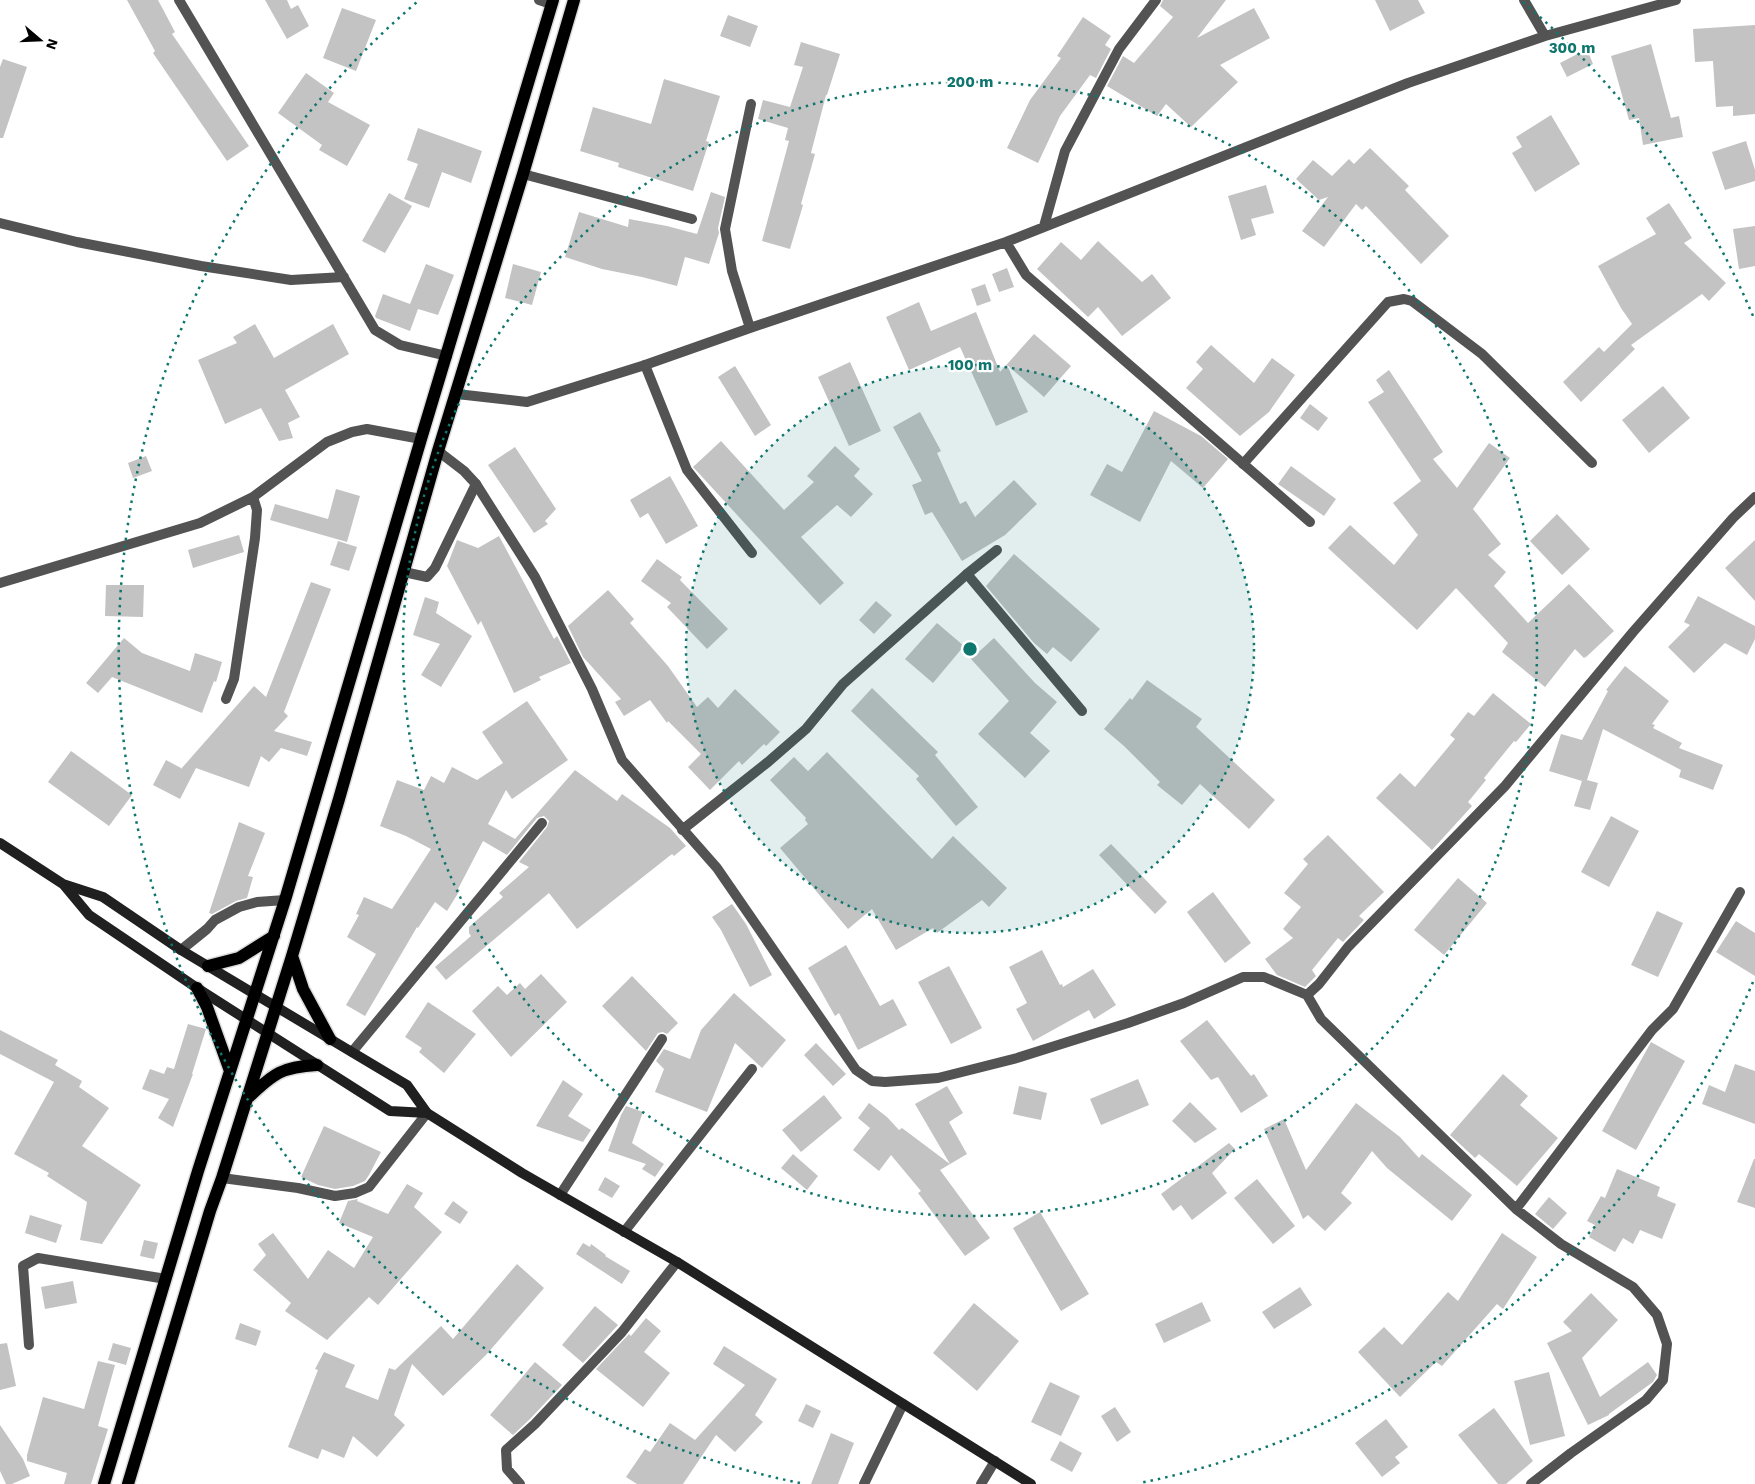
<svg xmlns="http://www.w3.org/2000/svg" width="1755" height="1484" viewBox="0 0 1755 1484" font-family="'Work Sans',sans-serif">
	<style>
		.building { fill: #c3c3c3 }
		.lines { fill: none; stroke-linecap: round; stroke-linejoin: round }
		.primary-casing { stroke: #dbdbdb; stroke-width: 15 }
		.service { stroke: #535353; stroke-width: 10 }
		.minor { stroke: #535353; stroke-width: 10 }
		.secondary { stroke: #202020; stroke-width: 10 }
		.primary { stroke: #000; stroke-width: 12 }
		.ring { fill: none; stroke: #0f766e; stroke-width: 2.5; stroke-dasharray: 2.5 5 }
		.centre { fill: #0f766e; stroke: #fff; stroke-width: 2.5 }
		.ring-label { font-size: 15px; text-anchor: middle; font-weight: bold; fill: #0f766e; stroke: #fff; stroke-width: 4.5; stroke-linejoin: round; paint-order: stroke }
	</style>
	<rect width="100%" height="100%" fill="#fff"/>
	<path class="building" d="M 127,0 L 158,0 L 175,32 L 172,34 L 249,146 L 227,161 L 153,53 L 155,51 Z
		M 265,0 L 287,0 L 291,9 L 298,5 L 309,26 L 287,39 Z
		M 1163,0 L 1226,0 L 1197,38 L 1254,8 L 1270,38 L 1220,65 L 1238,82 L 1191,127 L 1166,104 L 1157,116 L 1107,86 L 1123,56 L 1134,63 L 1173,17 L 1160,6 Z
		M 1375,0 L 1418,0 L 1425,13 L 1390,31 Z
		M 342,8 L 376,20 L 356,71 L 323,58 Z
		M 728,15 L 758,26 L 750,47 L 720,36 Z
		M 1083,17 L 1111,36 L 1105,45 L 1111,49 L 1096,78 L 1090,75 L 1060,116 L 1038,163 L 1007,148 L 1030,100 L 1061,58 L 1057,56 Z
		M 1755,25 L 1755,114 L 1733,116 L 1733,106 L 1716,107 L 1713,61 L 1695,62 L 1693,29 Z
		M 801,42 L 840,54 L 827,95 L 826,95 L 811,153 L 815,154 L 801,204 L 803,205 L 790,249 L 762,241 L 789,141 L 785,140 L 788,128 L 758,119 L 763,100 L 790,107 L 803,67 L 794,65 Z
		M 1651,44 L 1671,118 L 1679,116 L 1683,137 L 1643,145 L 1639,118 L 1629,120 L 1611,56 Z
		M 1587,49 L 1593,64 L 1567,77 L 1560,63 Z
		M 3,59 L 27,67 L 3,138 L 0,138 L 0,67 Z
		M 306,73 L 334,93 L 328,102 L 370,125 L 347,166 L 319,150 L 322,145 L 278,113 Z
		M 664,79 L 720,96 L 706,141 L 709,142 L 693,191 L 618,167 L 619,163 L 580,151 L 593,107 L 651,124 Z
		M 1551,115 L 1580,164 L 1535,192 L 1512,153 L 1522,147 L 1516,137 Z
		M 418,128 L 482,151 L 471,183 L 442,172 L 429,208 L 404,199 L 418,164 L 407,160 Z
		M 1746,141 L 1755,170 L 1755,181 L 1725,190 L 1712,152 Z
		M 1370,148 L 1409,186 L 1405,190 L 1449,236 L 1421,264 L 1366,206 L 1362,210 L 1356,204 L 1324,247 L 1302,231 L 1328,197 L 1319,200 L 1296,179 L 1313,160 L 1332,176 L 1349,159 L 1354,164 Z
		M 1266,185 L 1274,213 L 1251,219 L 1256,235 L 1241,240 L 1228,196 Z
		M 711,192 L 725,197 L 718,228 L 719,233 L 709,264 L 685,257 L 677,286 L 642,277 L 602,269 L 565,257 L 579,212 L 628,227 L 629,219 L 667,226 L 697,234 Z
		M 389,193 L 412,206 L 385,253 L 362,241 Z
		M 1669,203 L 1692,238 L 1684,243 L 1726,283 L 1709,301 L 1702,294 L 1631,345 L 1635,349 L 1581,402 L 1563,382 L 1599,347 L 1604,352 L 1632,324 L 1621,308 L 1598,266 L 1656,234 L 1646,218 Z
		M 1755,226 L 1755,266 L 1739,269 L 1733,229 Z
		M 1098,241 L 1142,282 L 1152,274 L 1171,298 L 1122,336 L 1098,307 L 1088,317 L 1037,269 L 1061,242 L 1081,260 Z
		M 426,264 L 454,275 L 438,315 L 418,309 L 410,331 L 376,318 L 375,316 L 383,294 L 410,304 Z
		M 513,264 L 541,272 L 532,305 L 505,298 Z
		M 1007,268 L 1014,287 L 999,292 L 992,274 Z
		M 985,284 L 991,301 L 977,306 L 971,289 Z
		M 919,302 L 931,331 L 976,312 L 1000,372 L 1034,334 L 1071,366 L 1044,397 L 1007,365 L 1028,412 L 996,426 L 960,347 L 909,370 L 886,317 Z
		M 255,324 L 274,358 L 333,324 L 349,354 L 285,390 L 300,417 L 288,423 L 293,438 L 279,441 L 261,408 L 225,424 L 198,360 L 237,343 L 233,337 Z
		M 1211,345 L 1254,383 L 1272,358 L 1295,375 L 1269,412 L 1240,436 L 1186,388 L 1203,369 L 1196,362 Z
		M 850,362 L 881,431 L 849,446 L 818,377 Z
		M 735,366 L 771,425 L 755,436 L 718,377 Z
		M 1389,370 L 1443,452 L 1433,459 L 1457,488 L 1489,443 L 1510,458 L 1473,509 L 1501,544 L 1488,555 L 1506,572 L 1494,586 L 1528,623 L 1569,584 L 1614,631 L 1585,658 L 1586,656 L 1584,658 L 1575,649 L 1545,687 L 1502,652 L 1508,643 L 1456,588 L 1417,630 L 1328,548 L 1350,525 L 1394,565 L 1418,535 L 1393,503 L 1421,481 L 1368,402 L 1384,392 L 1376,380 Z
		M 1663,386 L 1690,418 L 1649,453 L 1622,420 Z
		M 1310,404 L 1328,418 L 1318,431 L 1300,418 Z
		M 1154,411 L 1201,436 L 1228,459 L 1203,488 L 1171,461 L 1140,522 L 1090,495 L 1107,464 L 1122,472 Z
		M 920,412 L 941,451 L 937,453 L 960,504 L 966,501 L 975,517 L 1014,480 L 1037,504 L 1005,535 L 962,561 L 932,512 L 925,515 L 912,485 L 922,481 L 893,427 Z
		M 721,441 L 784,510 L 814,482 L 807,476 L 835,446 L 860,469 L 854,476 L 873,494 L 851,517 L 837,505 L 801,537 L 844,583 L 820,605 L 693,467 Z
		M 515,447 L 556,509 L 545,521 L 548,524 L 534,533 L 488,465 Z
		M 146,456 L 152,471 L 133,478 L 128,463 Z
		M 1291,466 L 1336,499 L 1324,516 L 1278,484 Z
		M 670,476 L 698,526 L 666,544 L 648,513 L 640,518 L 630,500 Z
		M 336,489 L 360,496 L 347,542 L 270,520 L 275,504 L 328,519 Z
		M 1557,514 L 1590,549 L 1562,575 L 1530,541 Z
		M 239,535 L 244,552 L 193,568 L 188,550 Z
		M 499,536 L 554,639 L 557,636 L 571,663 L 539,677 L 541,680 L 514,693 L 481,621 L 478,625 L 447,566 L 457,540 L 478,548 Z
		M 1755,540 L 1755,601 L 1725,568 Z
		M 338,541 L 357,547 L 349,571 L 330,565 Z
		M 1014,554 L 1100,629 L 1071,662 L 1053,647 L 1047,654 L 1034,643 L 986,586 Z
		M 657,559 L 682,577 L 680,580 L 728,629 L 707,649 L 667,607 L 671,603 L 641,581 Z
		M 311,582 L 331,589 L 284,712 L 288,716 L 274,731 L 312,742 L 307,756 L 281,748 L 269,762 L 261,756 L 249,787 L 196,768 L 180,799 L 153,785 L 166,760 L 181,768 L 181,769 L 254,686 L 266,697 Z
		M 106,585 L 144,585 L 143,617 L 105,616 Z
		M 608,590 L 634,619 L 630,623 L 668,666 L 697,707 L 708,697 L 718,708 L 735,689 L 780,732 L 766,746 L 764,744 L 742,765 L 739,761 L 710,790 L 688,767 L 701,754 L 668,721 L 667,723 L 650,700 L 624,716 L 615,702 L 621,699 L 583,657 L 568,626 Z
		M 1698,596 L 1755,626 L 1755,639 L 1747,655 L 1725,643 L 1694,673 L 1668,647 L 1690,625 L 1684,622 Z
		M 425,597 L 439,602 L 436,613 L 472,636 L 441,687 L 421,675 L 440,644 L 413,635 Z
		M 876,601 L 892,615 L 874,634 L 859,620 Z
		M 937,623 L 964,646 L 933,683 L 905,659 Z
		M 124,638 L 142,653 L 190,671 L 195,653 L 222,662 L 216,682 L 214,681 L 202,713 L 112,677 L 98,693 L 86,683 Z
		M 994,638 L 1035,683 L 1057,702 L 1030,733 L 1050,751 L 1025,778 L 978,734 L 1009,701 L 971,659 Z
		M 1625,666 L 1669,701 L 1652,724 L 1655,725 L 1653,728 L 1682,743 L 1679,748 L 1723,765 L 1713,790 L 1679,777 L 1681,770 L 1603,729 L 1587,780 L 1598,783 L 1590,810 L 1574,806 L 1582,781 L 1549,771 L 1561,734 L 1582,740 L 1608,691 L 1606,690 Z
		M 1147,680 L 1202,719 L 1196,727 L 1275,800 L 1249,829 L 1200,784 L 1182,805 L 1157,785 L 1160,782 L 1124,746 L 1104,729 L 1130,698 L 1132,700 Z
		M 872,688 L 938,752 L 935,755 L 978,807 L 956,826 L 916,779 L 919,776 L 851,711 Z
		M 1493,693 L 1531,724 L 1516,742 L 1514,741 L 1484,778 L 1486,780 L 1468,802 L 1472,806 L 1432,850 L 1376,798 L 1400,773 L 1415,787 L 1455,739 L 1450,735 L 1468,712 L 1474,716 Z
		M 527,701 L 568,760 L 512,799 L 506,790 L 488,824 L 515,839 L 575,770 L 617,801 L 622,794 L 670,828 L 686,846 L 674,856 L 672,854 L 577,929 L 549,893 L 446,980 L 435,967 L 471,936 L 469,933 L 469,927 L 503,897 L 499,893 L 529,867 L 519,862 L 547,827 L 549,821 L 544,816 L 537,818 L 507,855 L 483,841 L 458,889 L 460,890 L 447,911 L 435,902 L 418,928 L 417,927 L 365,1016 L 346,1005 L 376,954 L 347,937 L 359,915 L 356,914 L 364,897 L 392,909 L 431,849 L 406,836 L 380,826 L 397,780 L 424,790 L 431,776 L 444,783 L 452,767 L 477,780 L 503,763 L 482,732 Z
		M 71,751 L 132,795 L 109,826 L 48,782 Z
		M 827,752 L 932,859 L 953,836 L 1007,888 L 989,907 L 982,900 L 937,933 L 933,928 L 896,950 L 872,909 L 848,929 L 780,848 L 808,824 L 805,820 L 806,818 L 770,780 L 794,757 L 808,771 Z
		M 1611,816 L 1639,831 L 1609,887 L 1581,872 Z
		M 239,822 L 265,833 L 248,876 L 253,877 L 247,898 L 236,901 L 212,914 L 209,913 Z
		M 1328,835 L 1384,892 L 1359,916 L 1364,920 L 1343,942 L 1338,938 L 1312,970 L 1316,976 L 1305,987 L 1277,975 L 1265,959 L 1293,938 L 1283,929 L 1301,907 L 1284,893 L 1308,864 L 1303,859 Z
		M 1111,844 L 1167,902 L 1155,914 L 1099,855 Z
		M 1458,878 L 1487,903 L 1444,955 L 1414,930 Z
		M 1213,892 L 1251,943 L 1225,963 L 1187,912 Z
		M 732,904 L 746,924 L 772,975 L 750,987 L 721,930 L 712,917 Z
		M 1657,911 L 1683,923 L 1658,977 L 1631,965 Z
		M 1736,921 L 1755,933 L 1755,976 L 1716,952 Z
		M 846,945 L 880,1006 L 893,999 L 907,1025 L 858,1050 L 839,1013 L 835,1016 L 808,968 Z
		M 1042,950 L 1060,985 L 1062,984 L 1063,987 L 1093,969 L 1116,1005 L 1094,1019 L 1089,1010 L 1033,1041 L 1016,1009 L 1027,1003 L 1009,967 Z
		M 949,966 L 982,1028 L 951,1044 L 918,982 Z
		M 541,974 L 567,1002 L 511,1057 L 472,1011 L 498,986 L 507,995 L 520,983 L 525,989 Z
		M 632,976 L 678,1023 L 667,1034 L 663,1032 L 658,1033 L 646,1051 L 602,1006 Z
		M 734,993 L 786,1040 L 762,1068 L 735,1043 L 707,1112 L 655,1092 L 664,1069 L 656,1061 L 664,1049 L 690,1059 L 701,1030 Z
		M 428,1002 L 476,1034 L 444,1073 L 419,1052 L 422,1048 L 405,1037 Z
		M 1207,1020 L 1251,1076 L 1254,1074 L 1268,1096 L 1241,1113 L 1218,1077 L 1211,1080 L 1180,1041 Z
		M 188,1024 L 206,1029 L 192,1074 L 193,1074 L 173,1127 L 158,1118 L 169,1099 L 142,1089 L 150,1069 L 164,1074 L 167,1067 L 174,1069 Z
		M 0,1030 L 58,1060 L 55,1065 L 82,1081 L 79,1087 L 109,1108 L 82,1146 L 141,1185 L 102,1244 L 80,1240 L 87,1202 L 47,1176 L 49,1173 L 14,1154 L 54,1082 L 0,1054 Z
		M 1651,1042 L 1685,1061 L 1636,1150 L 1602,1131 Z
		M 816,1043 L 846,1074 L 833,1086 L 804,1055 Z
		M 1735,1064 L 1755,1071 L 1755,1124 L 1702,1104 L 1709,1085 L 1725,1092 Z
		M 1503,1074 L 1528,1096 L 1520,1105 L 1558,1138 L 1517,1186 L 1479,1154 L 1475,1158 L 1450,1135 Z
		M 1138,1079 L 1149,1105 L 1101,1125 L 1090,1099 Z
		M 563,1080 L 583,1094 L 568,1116 L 591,1130 L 583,1142 L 536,1126 Z
		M 947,1086 L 963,1113 L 949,1122 L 967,1154 L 940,1170 L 990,1238 L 965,1256 L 918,1193 L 921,1191 L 891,1155 L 879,1171 L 853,1150 L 870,1128 L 858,1118 L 869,1103 L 887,1117 L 899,1130 L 902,1128 L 950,1164 L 915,1104 Z
		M 1019,1086 L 1047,1093 L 1041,1120 L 1013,1114 Z
		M 824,1095 L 842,1118 L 801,1152 L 782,1130 Z
		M 1190,1102 L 1217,1129 L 1195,1143 L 1172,1121 Z
		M 1356,1103 L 1400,1137 L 1419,1158 L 1422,1154 L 1472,1195 L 1452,1221 L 1387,1168 L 1372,1151 L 1341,1193 L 1352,1203 L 1325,1231 L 1308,1215 L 1303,1219 L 1264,1129 L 1284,1119 L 1306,1170 Z
		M 626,1106 L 643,1112 L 632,1143 L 664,1164 L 655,1177 L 642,1169 L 646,1164 L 608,1151 L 621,1115 Z
		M 324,1126 L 381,1152 L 369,1175 L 365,1181 L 353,1186 L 335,1189 L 318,1185 L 301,1177 Z
		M 1229,1143 L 1235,1149 L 1212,1173 L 1227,1193 L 1192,1220 L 1181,1205 L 1173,1211 L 1161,1194 Z
		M 793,1154 L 818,1176 L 807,1190 L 781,1168 Z
		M 1754,1159 L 1755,1159 L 1755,1208 L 1737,1202 Z
		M 1617,1169 L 1660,1187 L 1657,1196 L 1676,1204 L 1662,1239 L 1640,1230 L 1633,1244 L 1623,1238 L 1615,1252 L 1589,1237 L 1595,1225 L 1587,1221 L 1601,1196 L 1605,1198 Z
		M 605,1177 L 620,1186 L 612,1198 L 598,1190 Z
		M 1257,1179 L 1295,1226 L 1273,1244 L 1234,1198 Z
		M 407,1184 L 423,1193 L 414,1207 L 442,1232 L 378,1305 L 369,1297 L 327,1340 L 285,1311 L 291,1303 L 253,1270 L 266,1255 L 258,1244 L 273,1233 L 308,1279 L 328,1250 L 354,1268 L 373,1237 L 339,1223 L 348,1201 L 358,1199 L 357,1201 L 388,1214 Z
		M 1549,1197 L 1567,1213 L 1553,1229 L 1535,1214 Z
		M 453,1201 L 468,1212 L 460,1224 L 444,1214 Z
		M 1040,1212 L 1089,1294 L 1061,1311 L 1013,1228 Z
		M 30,1215 L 62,1225 L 56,1243 L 25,1233 Z
		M 1502,1233 L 1537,1257 L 1503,1309 L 1497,1304 L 1442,1366 L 1436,1362 L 1400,1397 L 1358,1352 L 1384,1327 L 1402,1345 L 1448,1292 L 1458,1301 Z
		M 144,1240 L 158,1243 L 154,1259 L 140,1256 Z
		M 583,1243 L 590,1247 L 591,1244 L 606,1255 L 605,1256 L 630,1271 L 622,1284 L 576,1254 Z
		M 517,1264 L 544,1288 L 486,1355 L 443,1396 L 412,1364 L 394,1415 L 405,1425 L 377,1457 L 353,1436 L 344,1458 L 322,1449 L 318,1459 L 288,1447 L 318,1370 L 315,1369 L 324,1352 L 355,1365 L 345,1387 L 378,1400 L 389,1368 L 395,1370 L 441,1326 L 453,1339 Z
		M 73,1281 L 77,1303 L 45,1309 L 41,1287 Z
		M 1300,1287 L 1312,1305 L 1274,1329 L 1262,1312 Z
		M 1591,1293 L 1618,1320 L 1582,1358 L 1600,1397 L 1648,1362 L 1657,1375 L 1653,1382 L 1609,1414 L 1609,1415 L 1588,1425 L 1547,1343 L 1572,1331 L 1563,1322 Z
		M 1202,1302 L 1211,1321 L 1164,1343 L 1155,1324 Z
		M 974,1303 L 1019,1341 L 977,1391 L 933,1353 Z
		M 595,1306 L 618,1325 L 583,1363 L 562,1345 Z
		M 646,1318 L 661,1331 L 644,1352 L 670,1373 L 643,1407 L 596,1369 L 629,1334 L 631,1336 Z
		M 240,1323 L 261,1331 L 256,1346 L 235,1339 Z
		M 7,1343 L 16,1386 L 0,1390 L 0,1344 Z
		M 113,1343 L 131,1348 L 126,1365 L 108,1360 Z
		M 724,1346 L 777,1379 L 755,1415 L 763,1422 L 735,1452 L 716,1435 L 683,1484 L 637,1484 L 626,1477 L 645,1449 L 650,1452 L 670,1423 L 695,1440 L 745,1385 L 713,1364 Z
		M 98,1361 L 115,1365 L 98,1426 L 108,1429 L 91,1484 L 64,1484 L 67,1473 L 27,1461 L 27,1455 L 43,1397 L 84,1409 Z
		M 535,1362 L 562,1385 L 530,1419 L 513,1435 L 490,1415 Z
		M 1549,1372 L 1565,1436 L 1530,1445 L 1514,1381 Z
		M 1050,1382 L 1080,1396 L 1061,1436 L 1031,1422 Z
		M 806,1404 L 821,1411 L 813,1428 L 798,1421 Z
		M 1115,1407 L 1131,1432 L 1117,1442 L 1101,1416 Z
		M 1494,1408 L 1533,1461 L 1506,1484 L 1498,1484 L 1458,1435 Z
		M 1386,1419 L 1408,1447 L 1395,1457 L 1400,1463 L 1382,1477 L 1355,1443 Z
		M 0,1425 L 23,1459 L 30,1476 L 12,1484 L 6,1484 L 0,1471 Z
		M 831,1433 L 854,1443 L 838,1484 L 811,1484 Z
		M 1060,1441 L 1082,1453 L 1072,1472 L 1050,1460 Z"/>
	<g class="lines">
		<defs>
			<path id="primary" d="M 292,956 L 303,989 L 330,1039
				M 208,966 L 239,958 L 274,936
				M 197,988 L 207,1007 L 230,1071
				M 249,1097 C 274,1073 282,1067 317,1065
				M 104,1484 L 198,1171 L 285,900 L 421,439 L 553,0
				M 128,1484 L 210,1211 L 222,1178 L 292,956 L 339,799 L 438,451 L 523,174 L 574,0"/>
		</defs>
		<use href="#primary" class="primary-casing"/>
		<path class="service" d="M 539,0 L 551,4
			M 523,174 L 692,219
			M 645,365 L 687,470 L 752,553
			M 1243,464 L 1388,302 L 1404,299 L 1412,301 L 1482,354 L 1592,463
			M 404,572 L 427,577 L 435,568 L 476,484
			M 967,574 L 1082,711
			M 181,950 L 207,929 L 215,920 L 239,907 L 257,902 L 285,900
			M 352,1052 L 542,823
			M 222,1178 L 298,1188 L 335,1196 L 355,1193 L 369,1187 L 427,1113
			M 560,1195 L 662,1039
			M 624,1232 L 752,1069
			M 29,1345 L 23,1266 L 38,1258 L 166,1279
			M 864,1484 L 903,1404
			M 981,1484 L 995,1461"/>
		<path class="minor" d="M 179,0 L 375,330 L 400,345 L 447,356
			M 1524,0 L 1545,36
			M 0,223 L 77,242 L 201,266 L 291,280 L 344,277
			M 1044,226 L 1065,151 L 1119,49 L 1156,0
			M 1006,242 L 1026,275 L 1310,522
			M 750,328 L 732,271 L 725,229 L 751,104
			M 457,394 L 527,402 L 645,365 L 750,328 L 1006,242 L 1408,83 L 1545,36 L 1676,0
			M 438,451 L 464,471 L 476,484 L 535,577 L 592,689 L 622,760 L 717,868 L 856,1070 L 872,1081 L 885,1082 L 938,1078 L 1017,1058 L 1128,1023 L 1184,1003 L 1243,977 L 1264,977 L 1307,995 L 1321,1019 L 1516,1209 L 1561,1244 L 1633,1287 L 1657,1315 L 1667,1344 L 1663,1380 L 1646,1400 L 1571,1453 L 1531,1484
			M 0,583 L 200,523 L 253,497 L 327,442 L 352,432 L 367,429 L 421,439
			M 226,699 L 234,679 L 255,538 L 257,510 L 253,497
			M 682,830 L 768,762 L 806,729 L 843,684 L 967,574 L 997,550
			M 1307,995 L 1319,984 L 1348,947 L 1505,786 L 1633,632 L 1733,518 L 1755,497
			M 1516,1209 L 1652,1030 L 1673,1009 L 1740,892
			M 520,1484 L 507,1469 L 506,1450 L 535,1424 L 622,1332 L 677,1262"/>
		<path class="secondary" d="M 0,843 L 63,884 L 103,897 L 181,950 L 407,1085 L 427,1113 L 522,1173 L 677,1262 L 1031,1484
			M 64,885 L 89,915 L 197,988 L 390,1111 L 427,1113"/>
		<use href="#primary" class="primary"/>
	</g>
	<circle cx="970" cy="649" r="284" fill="#0f766e" fill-opacity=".12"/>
	<g class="ring">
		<circle cx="970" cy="649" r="284"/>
		<circle cx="970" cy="649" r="567"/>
		<path d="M1753 982A851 851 0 0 1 1140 1483M800 1483A851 851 0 0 1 417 2M1523 2A851 851 0 0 1 1753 316"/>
	</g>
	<circle cx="970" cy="649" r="8" class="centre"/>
	<g class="ring-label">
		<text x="1572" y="53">300 m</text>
		<text x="970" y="87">200 m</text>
		<text x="970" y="370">100 m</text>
	</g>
	<g transform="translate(40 40) rotate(109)" stroke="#ffffff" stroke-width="4" paint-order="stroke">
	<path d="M0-4L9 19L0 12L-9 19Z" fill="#000000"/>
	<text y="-8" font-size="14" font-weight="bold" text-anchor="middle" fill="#000000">N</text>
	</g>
</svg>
